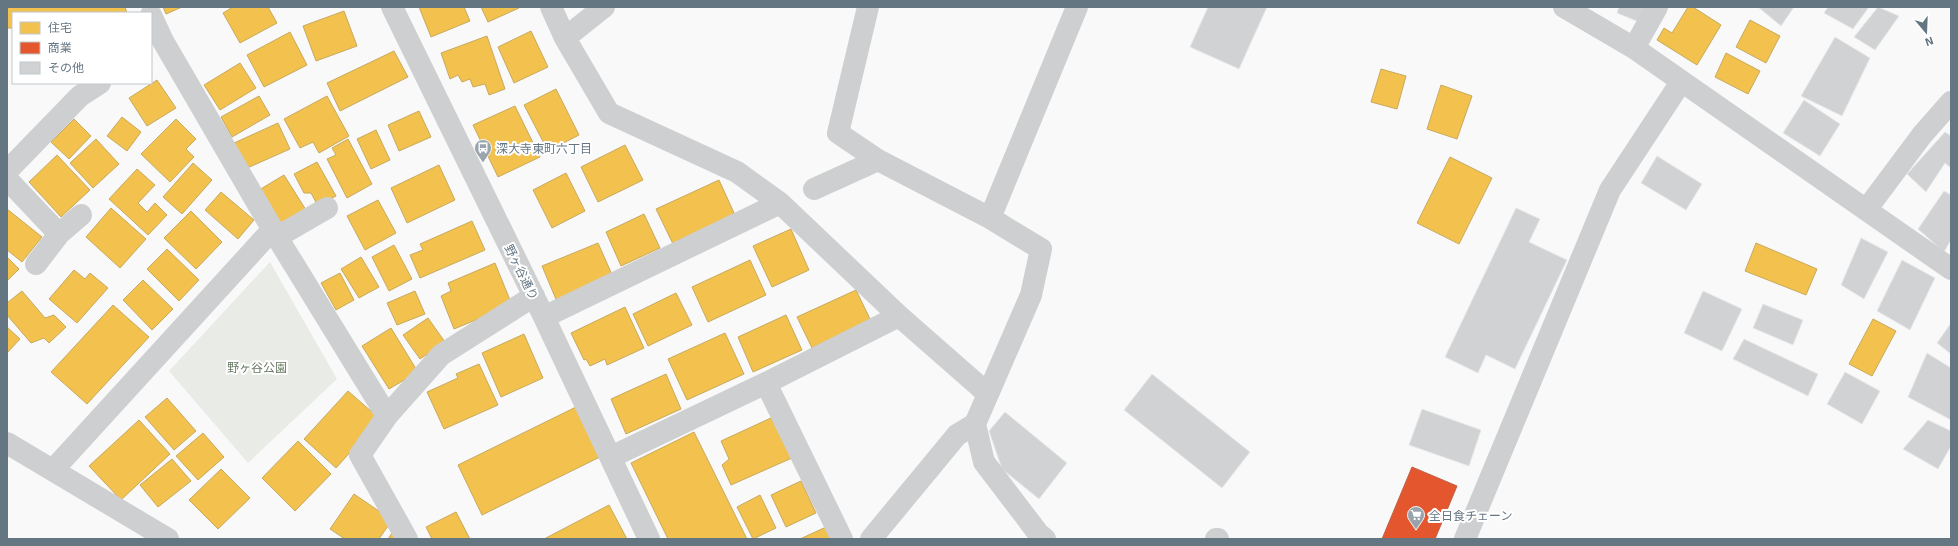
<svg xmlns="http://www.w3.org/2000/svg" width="1958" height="546" viewBox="0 0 1958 546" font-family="'Exo 2','Noto Sans JP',sans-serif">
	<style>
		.green { fill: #e8ebe6 }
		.homes { fill: #f2c14e; stroke: #c8aa5e }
		.shops { fill: #e4572e; stroke: #be6048 }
		.building { fill: #d0d2d3; stroke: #e8e8e8 }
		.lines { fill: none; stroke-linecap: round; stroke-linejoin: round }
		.minor { stroke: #cecfd0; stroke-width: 22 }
		.labels { text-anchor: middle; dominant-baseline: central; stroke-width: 4; stroke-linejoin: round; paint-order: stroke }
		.poi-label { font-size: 12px; fill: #657683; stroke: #fff; text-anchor: start }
		.street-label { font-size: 12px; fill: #657683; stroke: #fff }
		.park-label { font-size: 12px; fill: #687a64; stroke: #fff }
	</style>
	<rect width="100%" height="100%" fill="#f9f9f9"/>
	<path class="green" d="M 270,262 L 337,379 L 248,463 L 169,371 Z"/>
	<path class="homes" d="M 7,7 L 125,7 L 127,13 L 13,13 L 13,28 L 7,28 Z
		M 163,7 L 182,7 L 166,14 Z
		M 233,7 L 268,7 L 277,23 L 240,43 L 223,13 Z
		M 419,7 L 464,7 L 470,21 L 431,37 Z
		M 481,7 L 518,7 L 519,8 L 488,22 Z
		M 1688,7 L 1693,7 L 1721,25 L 1697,65 L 1657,40 L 1664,28 L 1672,33 Z
		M 344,11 L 357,46 L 316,61 L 303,26 Z
		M 1750,20 L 1780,36 L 1766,63 L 1736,47 Z
		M 531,31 L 548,67 L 514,83 L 498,47 Z
		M 290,32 L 307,65 L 264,87 L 247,55 Z
		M 487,36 L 505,89 L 489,95 L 485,84 L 473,87 L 470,79 L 462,82 L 458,75 L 450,79 L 441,53 Z
		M 394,51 L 408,77 L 340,111 L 327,83 Z
		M 1726,53 L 1760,71 L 1748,94 L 1715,77 Z
		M 240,63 L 256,88 L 220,110 L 204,85 Z
		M 1381,69 L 1406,76 L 1397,109 L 1371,102 Z
		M 157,80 L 176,108 L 147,126 L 129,98 Z
		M 1441,85 L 1472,96 L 1457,139 L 1427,129 Z
		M 556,89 L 579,135 L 548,151 L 524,105 Z
		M 259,96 L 270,115 L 232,137 L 221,117 Z
		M 327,96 L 349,136 L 319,153 L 313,142 L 300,148 L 284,119 Z
		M 515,106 L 540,157 L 498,177 L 473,125 Z
		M 419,111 L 431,137 L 399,151 L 388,125 Z
		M 122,117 L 141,132 L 127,151 L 107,136 Z
		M 74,119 L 91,136 L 69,159 L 51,142 Z
		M 176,119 L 196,139 L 186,149 L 194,157 L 170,182 L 141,154 Z
		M 278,123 L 290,149 L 245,169 L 234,143 Z
		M 376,130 L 390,160 L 371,169 L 357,139 Z
		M 96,139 L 119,164 L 93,188 L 70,163 Z
		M 348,139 L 372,184 L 347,198 L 327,159 L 336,155 L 332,148 Z
		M 625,145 L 643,180 L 598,202 L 581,167 Z
		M 57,155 L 90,190 L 61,217 L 29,182 Z
		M 1450,157 L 1492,178 L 1459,244 L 1417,223 Z
		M 317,162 L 336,196 L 318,206 L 311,193 L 304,193 L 294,174 Z
		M 193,163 L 212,180 L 182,214 L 163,197 Z
		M 439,165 L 455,200 L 407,223 L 391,188 Z
		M 137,169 L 155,185 L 138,203 L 147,212 L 155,203 L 167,215 L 148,235 L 109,199 Z
		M 566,173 L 585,211 L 552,228 L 533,190 Z
		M 284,175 L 306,210 L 280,225 L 259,190 Z
		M 719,180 L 735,215 L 673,244 L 656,209 Z
		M 221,192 L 254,220 L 238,239 L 205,210 Z
		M 378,200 L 396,233 L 365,250 L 347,216 Z
		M 111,208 L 146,239 L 120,268 L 86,237 Z
		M 7,209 L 42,237 L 22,262 L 7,250 Z
		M 191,211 L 222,242 L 196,269 L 164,238 Z
		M 644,214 L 660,248 L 621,266 L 606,232 Z
		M 472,221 L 485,250 L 420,278 L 410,255 L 423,250 L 420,244 Z
		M 791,229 L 809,270 L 772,287 L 753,246 Z
		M 598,243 L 614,279 L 558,304 L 542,266 Z
		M 1756,243 L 1817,269 L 1806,295 L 1745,271 Z
		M 394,245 L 412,279 L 389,291 L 372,257 Z
		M 167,249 L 199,280 L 179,301 L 147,269 Z
		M 7,257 L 19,269 L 7,281 Z
		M 361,257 L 379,287 L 359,298 L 341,269 Z
		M 750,260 L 766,295 L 708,322 L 692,287 Z
		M 495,263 L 512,305 L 454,329 L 441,296 L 451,291 L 448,283 Z
		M 74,270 L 85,279 L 90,273 L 108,288 L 77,323 L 49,299 Z
		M 340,273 L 354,300 L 336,310 L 321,283 Z
		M 143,280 L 173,309 L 152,330 L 123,300 Z
		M 856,290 L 871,321 L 812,348 L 797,317 Z
		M 22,291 L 45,318 L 54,315 L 66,327 L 49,343 L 44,338 L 31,343 L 7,315 L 7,303 Z
		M 415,291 L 425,314 L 397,325 L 387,303 Z
		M 676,293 L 692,325 L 648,346 L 633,314 Z
		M 113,305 L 149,337 L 87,404 L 51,372 Z
		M 625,307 L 644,348 L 607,365 L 605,359 L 590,366 L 586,359 L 584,360 L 571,333 Z
		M 786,315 L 802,350 L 753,372 L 738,337 Z
		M 428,318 L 445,342 L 420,359 L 403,335 Z
		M 1873,319 L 1896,331 L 1872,376 L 1849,364 Z
		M 7,327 L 20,339 L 7,353 Z
		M 391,328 L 418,372 L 389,389 L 362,346 Z
		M 725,333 L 744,374 L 687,400 L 668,359 Z
		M 524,334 L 543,378 L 501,397 L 482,353 Z
		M 479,364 L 498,405 L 444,429 L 427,392 L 458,378 L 456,374 Z
		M 666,374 L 681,409 L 626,434 L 611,399 Z
		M 348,391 L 380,419 L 336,468 L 304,439 Z
		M 167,398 L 196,431 L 174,450 L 145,417 Z
		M 578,406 L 602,456 L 482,515 L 458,465 Z
		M 773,417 L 792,458 L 731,485 L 722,465 L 729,459 L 721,441 Z
		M 139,420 L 170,454 L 121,500 L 89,466 Z
		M 694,432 L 747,539 L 668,539 L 631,463 Z
		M 203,433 L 224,457 L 198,480 L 176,456 Z
		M 298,441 L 331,474 L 295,511 L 262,478 Z
		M 172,459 L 191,481 L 158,507 L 140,485 Z
		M 221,469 L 250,498 L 218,529 L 189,500 Z
		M 801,481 L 816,513 L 786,527 L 771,495 Z
		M 354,494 L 392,520 L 379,539 L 345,539 L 330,529 Z
		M 760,495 L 776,528 L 753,539 L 737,507 Z
		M 609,505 L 627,539 L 544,539 Z
		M 456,512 L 470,539 L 432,539 L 426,527 Z
		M 826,527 L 832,539 L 800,539 Z
		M 392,533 L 396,539 L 388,539 Z"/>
	<path class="shops" d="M 1412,467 L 1457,486 L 1435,539 L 1382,539 Z"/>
	<path class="building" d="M 1208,7 L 1267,7 L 1239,69 L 1190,47 Z
		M 1619,7 L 1645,7 L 1639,22 L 1617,13 Z
		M 1758,7 L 1794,7 L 1781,26 Z
		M 1828,7 L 1869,7 L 1853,29 L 1824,13 Z
		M 1878,7 L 1899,16 L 1875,50 L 1854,37 Z
		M 1835,37 L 1870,58 L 1842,116 L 1801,96 Z
		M 1804,100 L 1840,124 L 1820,156 L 1783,133 Z
		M 1945,132 L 1951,136 L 1951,168 L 1945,163 L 1926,192 L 1907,174 Z
		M 1657,156 L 1702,184 L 1686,210 L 1641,183 Z
		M 1944,191 L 1951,195 L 1951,240 L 1944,252 L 1918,229 Z
		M 1516,208 L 1540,219 L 1529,242 L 1567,260 L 1515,369 L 1486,355 L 1478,373 L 1445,357 Z
		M 1861,238 L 1888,252 L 1864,299 L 1841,285 Z
		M 1902,260 L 1935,278 L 1910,330 L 1877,311 Z
		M 1703,291 L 1742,309 L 1722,351 L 1684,333 Z
		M 1763,304 L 1803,320 L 1793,345 L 1753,328 Z
		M 1951,323 L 1951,354 L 1937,343 Z
		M 1744,339 L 1818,374 L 1808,396 L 1733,359 Z
		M 1927,353 L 1951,368 L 1951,420 L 1908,397 Z
		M 1845,372 L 1880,391 L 1862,424 L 1827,404 Z
		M 1152,374 L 1250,452 L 1222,488 L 1124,410 Z
		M 1422,409 L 1481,430 L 1469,466 L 1409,445 Z
		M 1005,412 L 1067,463 L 1039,499 L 1002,469 L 989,431 Z
		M 1928,420 L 1951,431 L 1951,446 L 1938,469 L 1903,449 Z"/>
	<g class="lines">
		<path class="minor" d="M 392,7 L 544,317 L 649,539
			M 551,7 L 565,38 L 609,113 L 737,172 L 780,203 L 899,316 L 988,394 L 975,424 L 984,462 L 1038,533 L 1045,539
			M 868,7 L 838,133 L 878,160 L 990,218 L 1041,249 L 1031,295 L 988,394
			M 1564,7 L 1634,48 L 1951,269
			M 151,15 L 163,41 L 277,237 L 387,416
			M 565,38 L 604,7
			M 1634,48 L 1657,7
			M 7,171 L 80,96 L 100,83
			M 7,179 L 59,234
			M 814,189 L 878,160
			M 1866,210 L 1922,135 L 1951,102
			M 990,218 L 1077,7
			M 277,237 L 327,208
			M 36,264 L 59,234 L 81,215
			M 544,317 L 780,203
			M 766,383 L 842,539
			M 7,443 L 168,539
			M 611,457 L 766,383 L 899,316
			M 53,470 L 273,229
			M 407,539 L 360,455 L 387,416 L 441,355 L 534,296
			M 871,539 L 957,435 L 975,424
			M 1216,539 L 1218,539
			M 1465,539 L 1610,190 L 1681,82"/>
	</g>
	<defs>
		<symbol id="bus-pin" viewBox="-11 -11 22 30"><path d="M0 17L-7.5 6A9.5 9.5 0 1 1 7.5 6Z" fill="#99a4ac" stroke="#fff"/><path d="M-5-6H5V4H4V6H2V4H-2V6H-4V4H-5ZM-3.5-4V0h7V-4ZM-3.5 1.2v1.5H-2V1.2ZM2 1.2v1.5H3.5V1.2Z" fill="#fff"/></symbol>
		<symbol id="supermarket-pin" viewBox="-11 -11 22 30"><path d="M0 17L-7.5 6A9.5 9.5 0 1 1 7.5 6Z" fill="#99a4ac" stroke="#fff"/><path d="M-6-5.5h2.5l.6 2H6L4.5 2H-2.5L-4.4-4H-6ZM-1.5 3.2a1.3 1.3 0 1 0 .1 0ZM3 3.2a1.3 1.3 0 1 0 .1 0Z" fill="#fff"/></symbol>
	</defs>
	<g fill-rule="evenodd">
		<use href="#bus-pin" x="473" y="138" width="20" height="27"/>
		<use href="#supermarket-pin" x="1406" y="505" width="20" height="27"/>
	</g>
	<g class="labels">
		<g class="poi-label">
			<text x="496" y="148">深大寺東町六丁目</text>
			<text x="1429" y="515">全日食チェーン</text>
		</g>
		<g class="street-label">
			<text transform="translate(522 272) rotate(64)">野ヶ谷通り</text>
		</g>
		<g class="park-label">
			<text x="257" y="367">野ヶ谷公園</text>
		</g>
	</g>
	<rect width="1958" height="546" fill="none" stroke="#657683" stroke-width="16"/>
	<rect x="12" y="12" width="140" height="72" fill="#ffffff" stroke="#c1c8cd"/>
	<rect x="20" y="22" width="20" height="12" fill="#f2c14e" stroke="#c1c8cd"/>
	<text x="48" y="32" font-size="12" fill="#657683">住宅</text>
	<rect x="20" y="42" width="20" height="12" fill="#e4572e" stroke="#c1c8cd"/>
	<text x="48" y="52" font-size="12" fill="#657683">商業</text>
	<rect x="20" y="62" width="20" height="12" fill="#d0d2d3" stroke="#c1c8cd"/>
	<text x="48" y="72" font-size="12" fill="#657683">その他</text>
	<g transform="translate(1926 32) rotate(161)" stroke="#ffffff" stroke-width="3" paint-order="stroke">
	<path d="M0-3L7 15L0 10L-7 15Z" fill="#657683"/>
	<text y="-6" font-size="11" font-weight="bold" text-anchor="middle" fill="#657683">N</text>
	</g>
</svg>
